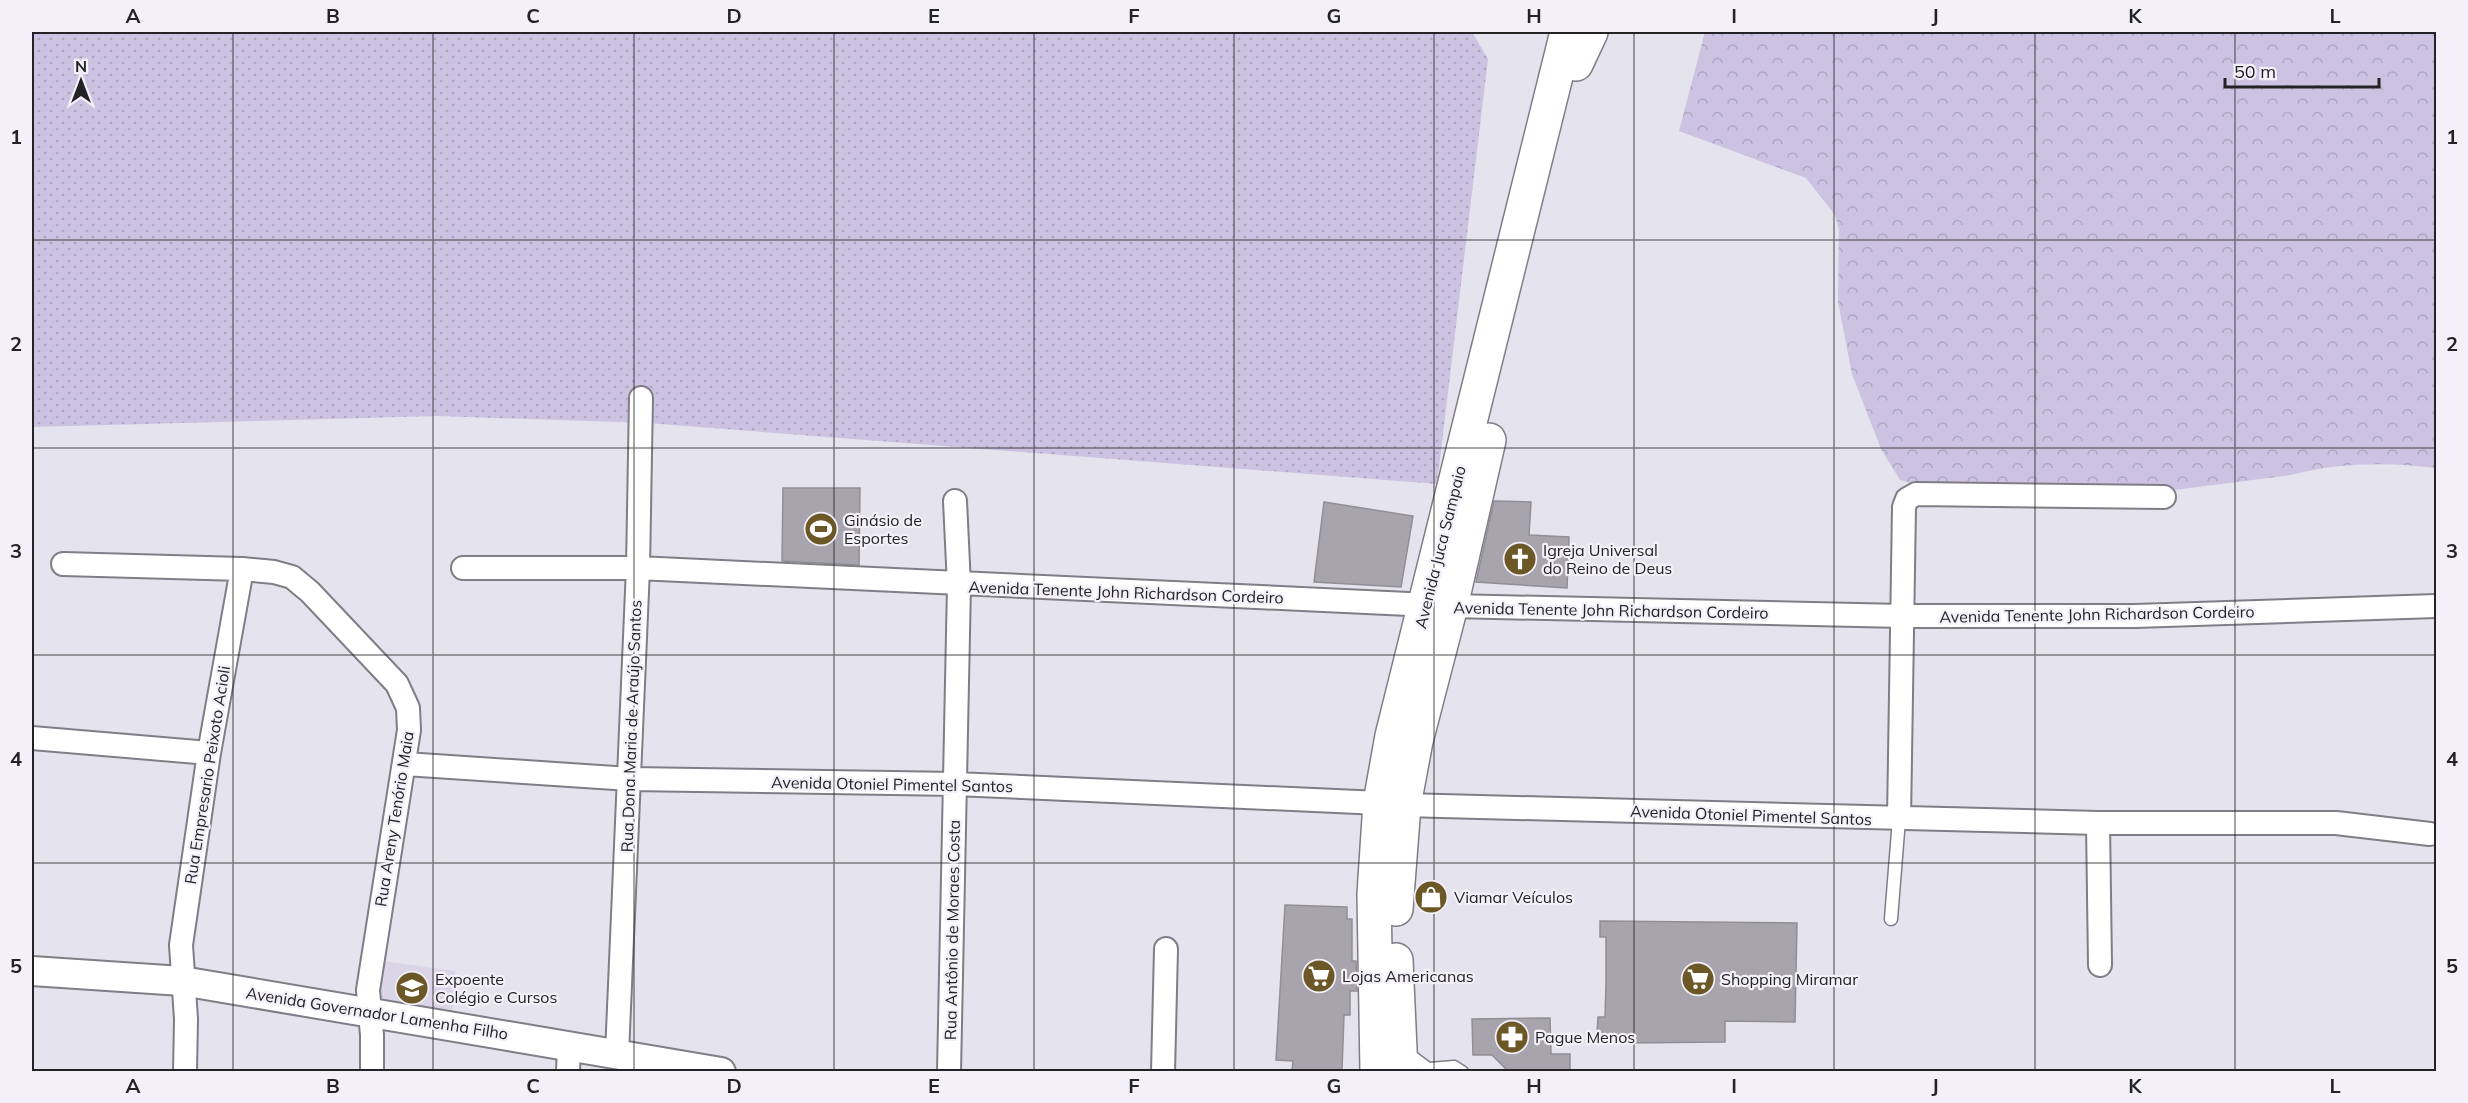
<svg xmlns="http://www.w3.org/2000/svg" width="2468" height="1103" viewBox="0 0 2468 1103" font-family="Mulish,sans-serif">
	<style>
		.built { fill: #dad5e7 }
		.grass { fill: url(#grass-dots) }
		.forest { fill: url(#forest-crowns) }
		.building { fill: #a7a4ae; stroke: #908e97; stroke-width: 1.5 }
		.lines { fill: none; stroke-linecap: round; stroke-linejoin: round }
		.service-casing { stroke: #807d87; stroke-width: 15 }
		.minor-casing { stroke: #807d87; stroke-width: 26 }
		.tertiary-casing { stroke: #807d87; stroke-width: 32 }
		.secondary-casing { stroke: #807d87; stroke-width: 36 }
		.primary-casing { stroke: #807d87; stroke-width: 36 }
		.service { stroke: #fff; stroke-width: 12 }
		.minor { stroke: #fff; stroke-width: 22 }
		.tertiary { stroke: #fff; stroke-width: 28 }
		.secondary { stroke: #fff; stroke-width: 33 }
		.primary { stroke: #fff; stroke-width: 33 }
		.grid { fill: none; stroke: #232326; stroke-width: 1.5; stroke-opacity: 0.55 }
		.labels { text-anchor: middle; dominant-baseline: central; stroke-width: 4.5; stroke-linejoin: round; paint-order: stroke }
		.poi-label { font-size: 16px; fill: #232326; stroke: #f3f0fa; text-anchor: start }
		.street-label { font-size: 16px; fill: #232326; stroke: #f3f0fa }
		.neatline { fill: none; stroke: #232326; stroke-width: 2 }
		.grid-label { font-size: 20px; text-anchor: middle; font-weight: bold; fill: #232326 }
	</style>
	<defs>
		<pattern id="grass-dots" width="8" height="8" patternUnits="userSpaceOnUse" patternTransform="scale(1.5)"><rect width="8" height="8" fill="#cbc3e1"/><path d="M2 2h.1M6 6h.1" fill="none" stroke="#aea7c1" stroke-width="1.8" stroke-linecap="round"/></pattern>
		<pattern id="forest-crowns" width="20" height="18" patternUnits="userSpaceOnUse" patternTransform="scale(1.5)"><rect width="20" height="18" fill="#cbc3e1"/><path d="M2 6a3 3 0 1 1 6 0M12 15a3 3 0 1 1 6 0" fill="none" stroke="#aea7c1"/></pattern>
	</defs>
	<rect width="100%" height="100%" fill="#e5e3ed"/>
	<path class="built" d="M 375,960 L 455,971 L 452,1015 L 368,1004 Z"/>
	<path class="grass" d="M 32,32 L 1472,32 L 1488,59 L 1437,484 L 647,423 L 437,416 L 32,427 Z"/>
	<path class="forest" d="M 1705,32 L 2436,32 L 2436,468 C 2389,462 2337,462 2291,475 L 2111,498 L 1914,484 L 1900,480 L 1881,449 L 1852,374 L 1838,302 L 1839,229 L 1835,215 L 1806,178 L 1679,131 Z"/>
	<path class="building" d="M 783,488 L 860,488 L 859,565 L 782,561 Z
		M 1494,501 L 1531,502 L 1529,535 L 1569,537 L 1567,588 L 1476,582 Z
		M 1324,502 L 1413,516 L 1401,587 L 1314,582 Z
		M 1285,905 L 1347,907 L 1347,919 L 1352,919 L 1352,961 L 1356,961 L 1357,991 L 1350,991 L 1350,1015 L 1344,1015 L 1342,1071 L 1292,1071 L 1293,1061 L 1276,1060 Z
		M 1600,921 L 1797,923 L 1795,1022 L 1725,1021 L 1725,1042 L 1625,1043 L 1625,1035 L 1597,1034 L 1598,1017 L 1605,1017 L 1606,983 L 1606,937 L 1600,937 Z
		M 1550,1018 L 1551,1054 L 1570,1054 L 1570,1071 L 1508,1071 L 1492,1055 L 1473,1055 L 1472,1019 Z"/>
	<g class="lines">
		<defs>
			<path id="service" d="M 1891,919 L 1899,819
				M 1404,1051 L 1432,1072
				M 1430,1069 L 1454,1067 L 1462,1072"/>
			<path id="minor" d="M 63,564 L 242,569 L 274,572 L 292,577 L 310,592 L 397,684 L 408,708 L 409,730 L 368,990 L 372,1035 L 372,1072
				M 463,568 L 638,568 L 1451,606 L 1903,616 L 2135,616 L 2436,606
				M 32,738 L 209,753
				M 405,764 L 630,779 L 956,784 L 1380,803
				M 1404,805 L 2098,823 L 2336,823 L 2430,834
				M 1899,819 L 1904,507 L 1907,499 L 1916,494 L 2164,497
				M 2098,823 L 2100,965
				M 617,1054 L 638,568 L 641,398
				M 185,1072 L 186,1019 L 181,945 L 209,753 L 242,569
				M 568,1072 L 569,1045
				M 949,1072 L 959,585 L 955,501
				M 1163,1072 L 1166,949"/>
			<path id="tertiary" d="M 32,971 L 182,981 L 721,1072"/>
			<path id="secondary" d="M 1396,909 L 1404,805 L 1416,741 L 1451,606 L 1489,440
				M 1396,960 L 1401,1072
				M 1377,1072 L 1374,894 L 1380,803 L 1392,736 L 1567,32"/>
			<path id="primary" d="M 1576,64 L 1591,32"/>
		</defs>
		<use href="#service" class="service-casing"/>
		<use href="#minor" class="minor-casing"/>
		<use href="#tertiary" class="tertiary-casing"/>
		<use href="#secondary" class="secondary-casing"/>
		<use href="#primary" class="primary-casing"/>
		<use href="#service" class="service"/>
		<use href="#minor" class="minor"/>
		<use href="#tertiary" class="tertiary"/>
		<use href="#secondary" class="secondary"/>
		<use href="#primary" class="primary"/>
	</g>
	<path class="grid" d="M 233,32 L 233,1072M 433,32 L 433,1072M 634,32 L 634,1072M 834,32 L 834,1072M 1034,32 L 1034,1072M 1234,32 L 1234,1072M 1434,32 L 1434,1072M 1634,32 L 1634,1072M 1834,32 L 1834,1072M 2035,32 L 2035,1072M 2235,32 L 2235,1072M 32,240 L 2436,240M 32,448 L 2436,448M 32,655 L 2436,655M 32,863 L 2436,863"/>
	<defs>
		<symbol id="stadium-disc" viewBox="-11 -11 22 22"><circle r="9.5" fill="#6c5827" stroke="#f3f0fa"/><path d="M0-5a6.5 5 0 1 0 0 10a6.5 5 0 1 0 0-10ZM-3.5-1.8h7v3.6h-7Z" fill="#fff"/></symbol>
		<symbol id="church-disc" viewBox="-11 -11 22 22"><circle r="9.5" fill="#6c5827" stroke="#f3f0fa"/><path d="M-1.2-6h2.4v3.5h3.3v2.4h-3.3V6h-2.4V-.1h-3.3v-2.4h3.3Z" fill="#fff"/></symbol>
		<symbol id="shop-disc" viewBox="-11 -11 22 22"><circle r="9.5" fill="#6c5827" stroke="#f3f0fa"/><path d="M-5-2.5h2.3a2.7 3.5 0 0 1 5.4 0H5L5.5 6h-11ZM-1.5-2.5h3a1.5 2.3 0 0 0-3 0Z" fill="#fff"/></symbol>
		<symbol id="supermarket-disc" viewBox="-11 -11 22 22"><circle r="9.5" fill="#6c5827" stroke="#f3f0fa"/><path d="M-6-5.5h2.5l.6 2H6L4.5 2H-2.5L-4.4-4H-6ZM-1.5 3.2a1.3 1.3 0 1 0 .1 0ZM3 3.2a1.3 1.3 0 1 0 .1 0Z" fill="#fff"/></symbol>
		<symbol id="school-disc" viewBox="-11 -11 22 22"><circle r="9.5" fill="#6c5827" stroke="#f3f0fa"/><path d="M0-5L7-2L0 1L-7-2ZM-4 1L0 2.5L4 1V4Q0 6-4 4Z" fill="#fff"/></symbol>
		<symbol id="pharmacy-disc" viewBox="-11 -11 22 22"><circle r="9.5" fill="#6c5827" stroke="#f3f0fa"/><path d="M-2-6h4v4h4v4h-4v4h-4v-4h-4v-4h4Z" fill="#fff"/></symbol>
	</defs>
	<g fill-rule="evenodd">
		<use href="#stadium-disc" x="802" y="510" width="38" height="38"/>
		<use href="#church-disc" x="1501" y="540" width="38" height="38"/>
		<use href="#shop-disc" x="1412" y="878" width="38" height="38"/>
		<use href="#supermarket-disc" x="1300" y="957" width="38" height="38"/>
		<use href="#supermarket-disc" x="1679" y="960" width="38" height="38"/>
		<use href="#school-disc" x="393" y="969" width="38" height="38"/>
		<use href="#pharmacy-disc" x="1493" y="1018" width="38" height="38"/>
	</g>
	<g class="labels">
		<g class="poi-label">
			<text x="844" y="520">Ginásio de<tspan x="844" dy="18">Esportes</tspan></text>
			<text x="1543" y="550">Igreja Universal<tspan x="1543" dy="18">do Reino de Deus</tspan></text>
			<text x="1454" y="897">Viamar Veículos</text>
			<text x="1342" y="976">Lojas Americanas</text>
			<text x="435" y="979">Expoente<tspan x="435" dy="18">Colégio e Cursos</tspan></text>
			<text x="1721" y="979">Shopping Miramar</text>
			<text x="1535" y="1037">Pague Menos</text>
		</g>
		<g class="street-label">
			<text transform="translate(1440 547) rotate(-76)">Avenida Juca Sampaio</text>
			<text transform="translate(1126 592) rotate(2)">Avenida Tenente John Richardson Cordeiro</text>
			<text transform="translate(1611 610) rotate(1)">Avenida Tenente John Richardson Cordeiro</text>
			<text transform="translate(2097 614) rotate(-1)">Avenida Tenente John Richardson Cordeiro</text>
			<text transform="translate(631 726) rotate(-88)">Rua Dona Maria de Araújo Santos</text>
			<text transform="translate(207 775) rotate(-81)">Rua Empresario Peixoto Acioli</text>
			<text transform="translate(892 784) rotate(1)">Avenida Otoniel Pimentel Santos</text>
			<text transform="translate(1751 815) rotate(2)">Avenida Otoniel Pimentel Santos</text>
			<text transform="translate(394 819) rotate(-81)">Rua Areny Tenório Maia</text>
			<text transform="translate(952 930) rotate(-89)">Rua Antônio de Moraes Costa</text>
			<text transform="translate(377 1013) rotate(9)">Avenida Governador Lamenha Filho</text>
		</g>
	</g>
	<rect width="2468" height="1103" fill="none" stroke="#f3f0fa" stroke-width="66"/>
	<g transform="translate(81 81)" stroke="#f3f0fa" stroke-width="4.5" paint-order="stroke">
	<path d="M0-4.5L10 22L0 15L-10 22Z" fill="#232326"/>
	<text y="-9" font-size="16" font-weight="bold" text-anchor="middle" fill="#232326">N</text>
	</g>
	<path d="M2225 78v9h154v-9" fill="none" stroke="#232326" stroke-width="3"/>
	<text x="2234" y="78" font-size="18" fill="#232326" stroke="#f3f0fa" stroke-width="4.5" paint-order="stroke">50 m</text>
	<rect x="33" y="33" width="2402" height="1037" class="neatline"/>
	<g class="grid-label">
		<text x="133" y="23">A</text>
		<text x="333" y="23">B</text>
		<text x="533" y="23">C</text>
		<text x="734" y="23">D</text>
		<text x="934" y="23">E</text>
		<text x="1134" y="23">F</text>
		<text x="1334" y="23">G</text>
		<text x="1534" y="23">H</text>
		<text x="1734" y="23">I</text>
		<text x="1935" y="23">J</text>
		<text x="2135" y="23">K</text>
		<text x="2335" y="23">L</text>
		<text x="16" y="144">1</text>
		<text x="2452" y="144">1</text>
		<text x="16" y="351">2</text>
		<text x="2452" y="351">2</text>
		<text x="16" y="558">3</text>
		<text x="2452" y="558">3</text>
		<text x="16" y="766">4</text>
		<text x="2452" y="766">4</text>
		<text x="16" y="973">5</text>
		<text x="2452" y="973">5</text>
		<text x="133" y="1093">A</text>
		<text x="333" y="1093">B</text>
		<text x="533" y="1093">C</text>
		<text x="734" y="1093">D</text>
		<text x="934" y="1093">E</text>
		<text x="1134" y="1093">F</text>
		<text x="1334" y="1093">G</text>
		<text x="1534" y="1093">H</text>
		<text x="1734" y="1093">I</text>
		<text x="1935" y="1093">J</text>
		<text x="2135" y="1093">K</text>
		<text x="2335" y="1093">L</text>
	</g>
</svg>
